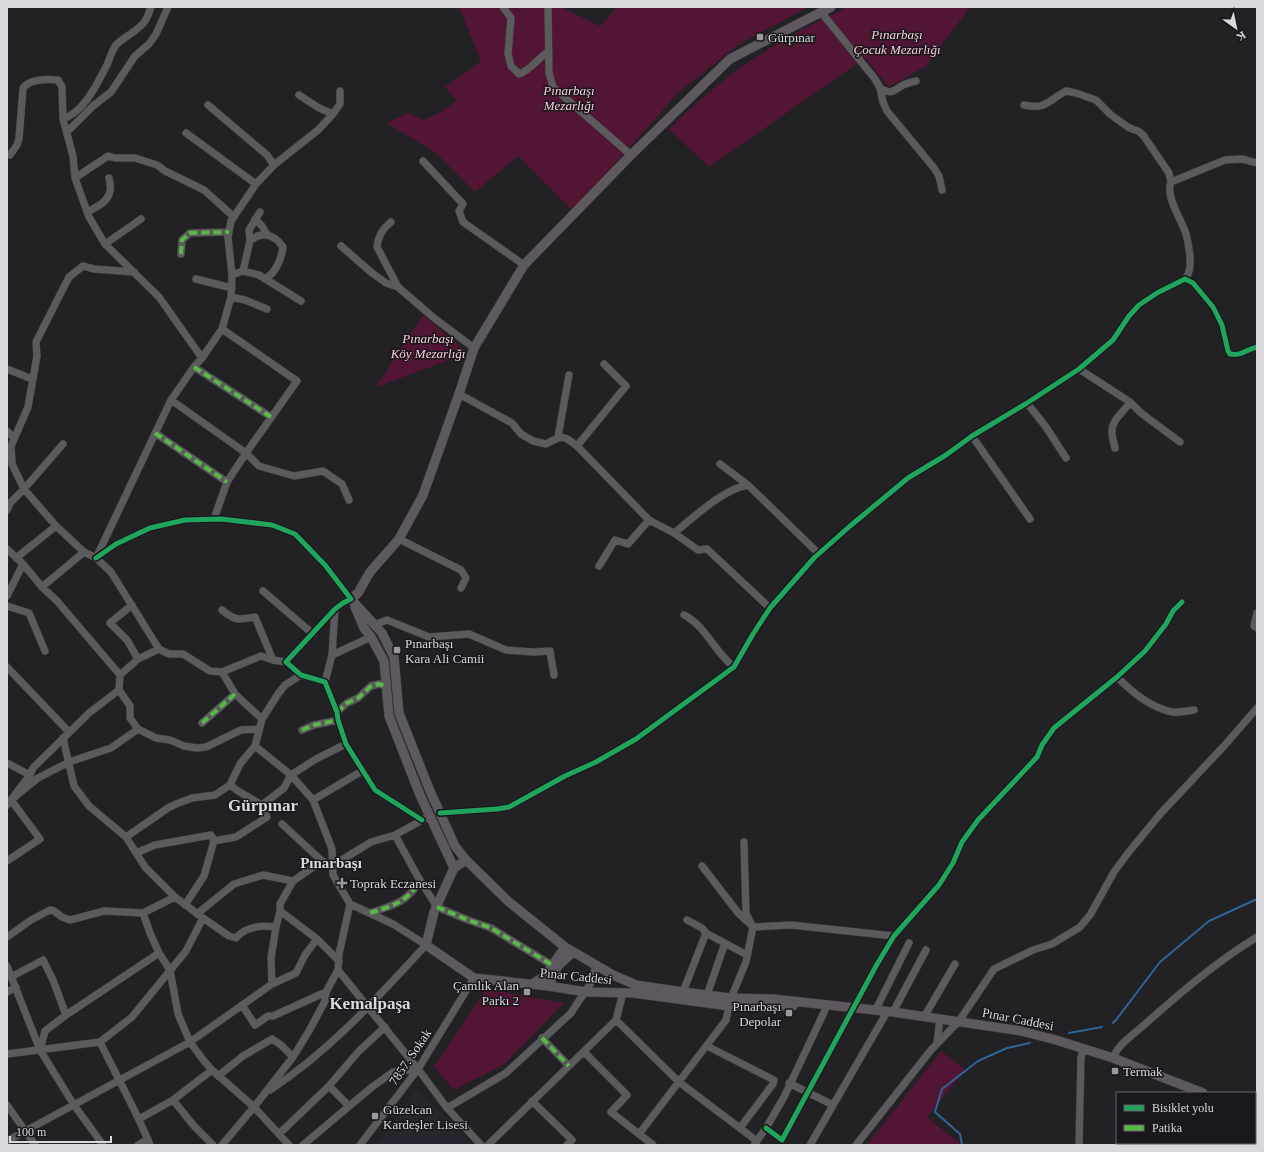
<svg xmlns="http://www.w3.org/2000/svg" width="1264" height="1152" viewBox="0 0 1264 1152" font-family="Georgia,serif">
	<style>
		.built { fill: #29252e }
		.green { fill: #531534 }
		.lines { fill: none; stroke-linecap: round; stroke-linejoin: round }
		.stream { stroke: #2f6499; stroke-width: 2 }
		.minor-casing { stroke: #3d3c3e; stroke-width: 8 }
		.major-casing { stroke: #3d3c3e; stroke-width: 10 }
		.minor { stroke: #5b5a5c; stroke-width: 7 }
		.major { stroke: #5e585f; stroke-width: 9 }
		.quiet { stroke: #58b947; stroke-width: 4; stroke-dasharray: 8 4; stroke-linecap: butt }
		.cycleway-casing { stroke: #19171b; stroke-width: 8 }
		.cycleway { stroke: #20a55d; stroke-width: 5 }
		.poi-dot { fill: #9a989c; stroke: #19171b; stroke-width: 1.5 }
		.labels { text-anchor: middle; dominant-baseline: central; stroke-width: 3; stroke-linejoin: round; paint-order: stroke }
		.park-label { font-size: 13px; font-style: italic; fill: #f9cbdb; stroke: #19171b }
		.poi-label { font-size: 13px; fill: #dad8dc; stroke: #19171b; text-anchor: start }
		.street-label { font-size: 13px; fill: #dad8dc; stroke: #19171b }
		.quarter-label { font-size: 15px; font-weight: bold; fill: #dcdae0; stroke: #19171b }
		.district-label { font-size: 17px; font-weight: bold; fill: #dcdae0; stroke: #19171b }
	</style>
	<rect width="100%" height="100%" fill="#222124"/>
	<path class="built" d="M 417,1088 L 473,1145 L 377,1145 Z"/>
	<path class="green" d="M 459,7 L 561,7 L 600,26 L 617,7 L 808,7 L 738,45 L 679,92 L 573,211 L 518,156 L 475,192 L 436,153 L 387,123 L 408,113 L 423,120 L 439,113 L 457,101 L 445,87 L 481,61 Z
		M 847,7 L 970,7 L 926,66 L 889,87 L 865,58 L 709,167 L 669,129 C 696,103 724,78 756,57 C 785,38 816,22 847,7 Z
		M 423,315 L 468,353 L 376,387 Z
		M 486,989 L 564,1003 L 503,1065 L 454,1090 L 434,1067 Z
		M 941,1051 L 965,1070 L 927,1117 L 962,1145 L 867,1145 Z"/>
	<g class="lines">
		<path class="stream" d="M 1113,1023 L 1116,1020 L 1160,962 L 1209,921 L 1257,899
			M 1069,1033 L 1102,1027
			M 962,1145 L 960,1134 L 935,1112 L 942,1089 L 978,1061 L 1007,1048 L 1030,1043"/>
		<defs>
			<path id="minor" d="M 503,7 L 511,18 L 508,54 L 511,66 L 519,74 C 531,70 538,58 549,51
				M 548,7 L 549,73 L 553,87 L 631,155
				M 821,12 L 875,79 L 880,88 L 883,102 L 887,111 L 934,168 L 939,176 L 942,190
				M 880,88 C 892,95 893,91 903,85 C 907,83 912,82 916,81
				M 299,95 L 319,108 L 333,114
				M 208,105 L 267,155 L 274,165
				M 1024,105 C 1046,110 1049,100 1066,91 L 1076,93 L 1096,100 L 1111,115 L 1128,127 L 1132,129 L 1138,131 L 1143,135 L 1169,173 L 1171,182
				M 63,119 C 85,111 97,84 107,65 C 110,58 112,50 116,45 C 125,36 137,32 145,21 C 148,17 149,12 151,7
				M 67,132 L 93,106 L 111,92 L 135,56 L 149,44 L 156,34 L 168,7
				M 186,133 L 256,184
				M 10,155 L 17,145 L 19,139 L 23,88 C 30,79 47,79 58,80 L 62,87 L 63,119 L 73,156 L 75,178 L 89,217 L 105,244 L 159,297 L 202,358
				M 423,161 L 463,204 L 459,211 L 463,222 L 524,265
				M 75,178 L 108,156 L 115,158 L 135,158 L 157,165 L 165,171 L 204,190 L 234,217
				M 87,212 C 97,207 108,202 110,191 C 111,187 110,182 109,178
				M 255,219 L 262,226 L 267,234
				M 391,222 C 383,228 378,236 377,247 L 398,287
				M 250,241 C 262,230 275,235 283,247 C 281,260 277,272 265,279
				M 105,244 L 141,219
				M 341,246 L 372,273 L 386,283 L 398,287 L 434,318 L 474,348
				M 181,254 L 182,240 L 190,233 L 229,232
				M 243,271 L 250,241 L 249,230 L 260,212
				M 134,272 L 94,269 L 83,266 L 69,277 L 36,342 L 37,356 L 28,407 L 11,446 L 12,464 L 24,489 L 56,526 L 84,552 L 96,558 L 111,572 L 159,649
				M 232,275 L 243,271 L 259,275 L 301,301
				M 196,279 L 232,288
				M 1185,279 C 1191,272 1190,265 1190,256 C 1189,249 1188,241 1186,234 C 1182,220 1165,197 1171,182 L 1225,160 L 1242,159 L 1257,163
				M 231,297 L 245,300 L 267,309
				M 194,367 L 271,417
				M 7,369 L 32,379
				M 1079,369 L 1130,402 L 1141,413 L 1180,442
				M 459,394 L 512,423 L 521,434 L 533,441 L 546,444 C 562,435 563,435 577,446 L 649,520 L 674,533 L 698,550 L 707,549 L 770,608
				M 171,400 L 246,453 L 259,466 L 294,476 L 323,471 L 342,484 L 349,500
				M 1027,403 L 1046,427 L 1066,458
				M 7,431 L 14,438
				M 155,433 L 227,482
				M 972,436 L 1030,519
				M 558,437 L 569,375
				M 577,446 L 626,386 L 604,364
				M 1115,448 C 1114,443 1112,438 1112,432 C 1111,420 1124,412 1130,402
				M 720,464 L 748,485 L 819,554
				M 7,510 L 10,503 L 24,489 L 63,444
				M 214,519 L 227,482 L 246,453 L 297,381 L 222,329
				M 674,533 C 693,518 723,489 748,485
				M 399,539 L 461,570 L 466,578 L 461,588
				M 7,549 L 23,564 L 42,587 L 57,601 L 120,675 L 119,690 L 89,713 L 33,768 L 30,775 L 7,805
				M 16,558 L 56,526
				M 96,558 L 116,544 L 150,528 L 185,520 L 221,519 L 272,525 L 295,534 L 325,565 L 351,599 L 343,603 L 335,609 L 286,662 L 301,675 L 325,682 L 337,712 L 338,720 L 346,744 L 375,790 L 422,820
				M 96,558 L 171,400 L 194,367 L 202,358 L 222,329 L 231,297 L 232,275 L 228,237 L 231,221 L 256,184 L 274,165 L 318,130 L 333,114 L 340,104 L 340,91
				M 599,566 L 615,540 L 628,544 L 649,520
				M 42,587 L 84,552
				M 263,591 L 313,634
				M 7,596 L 23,564
				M 132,605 L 110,623 L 127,640 L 138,659
				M 7,606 L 29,613 L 45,651
				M 222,610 C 235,621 239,620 255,617 L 273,660
				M 1257,613 L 1254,626 L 1257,628
				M 684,615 C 706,626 715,653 734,667
				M 374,625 L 387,620 L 429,637 L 469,634 L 506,650 L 534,652 L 550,651 L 554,675
				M 332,655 L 371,637
				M 7,667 L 69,732
				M 222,672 L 235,694 L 262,719
				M 120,675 L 138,659 L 159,649 L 169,654 L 183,654 L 210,671 L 222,672 L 261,656 L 273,660 L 286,662
				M 1117,677 C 1133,693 1150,707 1172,712 C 1179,713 1187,711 1194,710
				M 325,682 L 332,655 L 335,609
				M 119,690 L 130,706 L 130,718 L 138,729 L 156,738 L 170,740 L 184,746 L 197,748 L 206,747 L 241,730 L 259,729
				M 337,712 L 347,703 L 358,698 L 371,686 L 379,684 L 386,686
				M 202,723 L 235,694
				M 302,730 L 314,725 L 338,720
				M 63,738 L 74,786 L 89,806 L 126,837 L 145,867 L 175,897 L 203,918 L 229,936 L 236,938 C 246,926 261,925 276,927
				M 7,763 L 30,775
				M 230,785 L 238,791 L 262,805 L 284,788 L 291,775 L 316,759 L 346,744
				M 313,800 L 362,771
				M 440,813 L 497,809 L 509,807 L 565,776 L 596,762 L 636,739 L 734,667 L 753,634 L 770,608 L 814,558 L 850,526 L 908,478 L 946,455 L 972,436 L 1027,403 L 1079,369 L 1113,340 L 1129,316 L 1139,305 L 1157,293 L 1185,279 L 1193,283 L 1213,307 L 1222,325 L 1228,351 L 1230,354 C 1242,356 1245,350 1257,347
				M 282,824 L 322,861
				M 395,835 L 418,877 L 437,907 L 468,920 L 491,928 L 552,965
				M 126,837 L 168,808 L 176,804 L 192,798 L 215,795 L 230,785 L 240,764 L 255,746 L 262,719 L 278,694 L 285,685 L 301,675
				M 744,842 L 746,914 L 753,927
				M 136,853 L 155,845 L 211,835 L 214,841 L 236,837 L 267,817 L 262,805
				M 7,861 L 40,839 L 11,800 L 38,778 L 69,762 L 111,748 L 138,729
				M 332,866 L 371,842 L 395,835 L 426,818
				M 702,866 L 739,914 L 750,924
				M 185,905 L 204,876 L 214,841
				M 280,911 L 317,939 L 339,961
				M 143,913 L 150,933 L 159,953 L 170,970 L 178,1014 L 190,1042 L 204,1061 L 212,1070 L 254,1107 L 289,1145
				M 370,913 C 394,905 406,903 420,881
				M 197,914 L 234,884 L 263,875 L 293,881 L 322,861 L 332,866
				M 706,933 L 747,955
				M 7,937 L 31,920 L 50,910 L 54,911 L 62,917 L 70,920 L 104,911 L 143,913 L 175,897
				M 7,966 L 40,1050 L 74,1105 L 103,1145
				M 338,970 L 418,1069 L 447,1108 L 481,1145
				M 11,977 L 43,960 L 53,980 L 66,1015
				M 272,984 L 296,973 L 305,955 L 317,939
				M 7,992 L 16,987
				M 683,992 L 706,933 L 702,928 L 687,920
				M 707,995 L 725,943
				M 242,1005 L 255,1025 L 268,1016 L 273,1016 L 326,992
				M 875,1011 L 909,943
				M 893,1012 L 926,950
				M 924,1017 L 955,964
				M 616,1020 L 679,1082 L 757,1141
				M 542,1038 L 569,1066
				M 100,1042 C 117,1077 136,1110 150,1145
				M 937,1043 L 940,1019
				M 707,1046 L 774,1080 L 773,1084 L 740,1128
				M 40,1050 L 45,1031 L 66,1015 L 159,953
				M 584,1052 L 627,1095 L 611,1112 L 653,1145
				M 7,1054 L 100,1042 L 132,1017 L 186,951 L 203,918
				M 1113,1058 C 1118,1044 1133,1035 1144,1025 C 1179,994 1216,962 1257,937
				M 218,1076 L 243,1056 L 272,1039 L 281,1045 L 293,1057
				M 789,1083 L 833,1105
				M 329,1086 L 349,1106
				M 270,1090 C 330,1051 378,997 426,945 L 393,924 L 350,904
				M 173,1100 L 194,1126 L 213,1145
				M 532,1101 L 572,1140 L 567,1145
				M 7,1105 L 35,1145
				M 447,1108 L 506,1073 L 571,1013 L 592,981 L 596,965
				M 139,1119 L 173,1100 L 212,1070
				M 766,1128 L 782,1140 L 876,966 L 894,936 L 939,885 L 953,863 L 962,842 L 978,820 L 1037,757 L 1042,745 L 1054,728 L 1117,677 L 1145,651 L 1166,624 L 1173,611 L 1182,602
				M 279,1134 L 329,1086 L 359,1051 L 385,1027
				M 639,1134 L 726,1020 L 731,998 L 746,962 L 753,927 L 791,925 L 894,936
				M 7,1141 L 190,1042 L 272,984 L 271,958 L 276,927 L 280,911 L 280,904 L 293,881
				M 138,1145 L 148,1139
				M 222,1145 L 254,1107 L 293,1057 L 309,1031 L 325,1001 L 326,992 L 338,970 L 339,954 L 350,904 L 333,875 L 332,849 L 313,800 L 291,775 L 255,746
				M 303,1145 L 372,1087 L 393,1072 L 418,1069
				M 360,1145 L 418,1069 L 474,978
				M 488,1145 L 616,1020 L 623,993
				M 754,1145 L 766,1128 L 784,1097 L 827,1006
				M 810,1145 L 887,1012
				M 856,1145 L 931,1050 L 959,1021 L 994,969 L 1033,950 L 1052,944 L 1080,927 L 1090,915 L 1114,872 L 1128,853 L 1161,813 L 1224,746 L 1257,708
				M 1079,1145 L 1081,1057 L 1084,1049
				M 1199,1145 L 1201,1143"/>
			<path id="major" d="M 351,599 L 382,633 L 394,657 L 399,713 L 430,791 L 455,846 L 466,860 L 509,902 L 565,947 L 613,975 L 636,985 L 683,992 L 731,998 L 773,999 L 893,1012 L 1021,1031 L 1056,1040 L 1113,1058 L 1203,1093
				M 351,599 L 358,593 L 370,572 L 399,539 L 423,495 L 459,394 L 474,348 L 524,265 L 631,155 L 730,59 L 831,7
				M 355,607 L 364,628 L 371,637 L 384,661 L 389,716 L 420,795 L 454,868
				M 466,860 L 454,868 L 434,912 L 426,945 L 474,978 L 548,986 L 586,992 L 633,993 L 729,1006 L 793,1006
				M 532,984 L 545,976 L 565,947
				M 548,986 L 558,966 L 573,952
				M 1255,1114 L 1257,1114"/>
		</defs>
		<use href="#minor" class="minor-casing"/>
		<use href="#major" class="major-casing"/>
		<use href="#minor" class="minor"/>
		<use href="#major" class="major"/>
		<path class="quiet" d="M 181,254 L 182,240 L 190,233 L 229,232
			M 194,367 L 271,417
			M 155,433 L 227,482
			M 337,712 L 347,703 L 358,698 L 371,686 L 379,684 L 386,686
			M 202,723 L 235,694
			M 302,730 L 314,725 L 338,720
			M 437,907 L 468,920 L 491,928 L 552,965
			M 370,913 C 394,905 406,903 420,881
			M 542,1038 L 569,1066"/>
		<defs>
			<path id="cycleway" d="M 96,558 L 116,544 L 150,528 L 185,520 L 221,519 L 272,525 L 295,534 L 325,565 L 351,599 L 343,603 L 335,609 L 286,662 L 301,675 L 325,682 L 337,712 L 338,720 L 346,744 L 375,790 L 422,820
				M 440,813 L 497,809 L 509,807 L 565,776 L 596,762 L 636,739 L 734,667 L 753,634 L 770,608 L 814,558 L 850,526 L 908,478 L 946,455 L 972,436 L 1027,403 L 1079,369 L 1113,340 L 1129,316 L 1139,305 L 1157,293 L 1185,279 L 1193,283 L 1213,307 L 1222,325 L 1228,351 L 1230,354 C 1242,356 1245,350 1257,347
				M 766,1128 L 782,1140 L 876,966 L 894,936 L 939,885 L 953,863 L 962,842 L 978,820 L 1037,757 L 1042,745 L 1054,728 L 1117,677 L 1145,651 L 1166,624 L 1173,611 L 1182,602"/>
		</defs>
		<use href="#cycleway" class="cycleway-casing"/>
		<use href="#cycleway" class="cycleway"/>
	</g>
	<g class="poi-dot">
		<rect x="756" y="33" width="8" height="8" rx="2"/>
		<rect x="393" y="646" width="8" height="8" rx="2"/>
		<path d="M340 877h4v4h4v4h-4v4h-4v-4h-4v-4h4z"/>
		<rect x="523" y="988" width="8" height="8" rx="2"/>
		<rect x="785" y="1009" width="8" height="8" rx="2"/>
		<rect x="1111" y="1067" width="8" height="8" rx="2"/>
		<rect x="371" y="1112" width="8" height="8" rx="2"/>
	</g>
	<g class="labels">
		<g class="park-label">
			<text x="897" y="34">Pınarbaşı<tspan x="897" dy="15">Çocuk Mezarlığı</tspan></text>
			<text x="569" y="90">Pınarbaşı<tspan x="569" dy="15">Mezarlığı</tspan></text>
			<text x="428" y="338">Pınarbaşı<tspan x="428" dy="15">Köy Mezarlığı</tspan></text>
		</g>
		<g class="poi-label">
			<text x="768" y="37">Gürpınar</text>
			<text x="405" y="643">Pınarbaşı<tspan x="405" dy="15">Kara Ali Camii</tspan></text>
			<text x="350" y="883">Toprak Eczanesi</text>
			<text x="519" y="985" text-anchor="end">Çamlık Alan<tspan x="519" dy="15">Parkı 2</tspan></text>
			<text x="781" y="1006" text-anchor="end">Pınarbaşı<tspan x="781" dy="15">Depolar</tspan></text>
			<text x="1123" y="1071">Termak</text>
			<text x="383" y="1109">Güzelcan<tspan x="383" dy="15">Kardeşler Lisesi</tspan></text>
		</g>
		<g class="street-label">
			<text transform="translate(576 976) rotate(6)">Pınar Caddesi</text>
			<text transform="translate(1018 1019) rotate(11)">Pınar Caddesi</text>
			<text transform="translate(410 1057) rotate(-56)">7857. Sokak</text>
		</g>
		<g class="quarter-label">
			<text x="331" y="863">Pınarbaşı</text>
		</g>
		<g class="district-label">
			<text x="263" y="805">Gürpınar</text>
			<text x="370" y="1003">Kemalpaşa</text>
		</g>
	</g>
	<rect width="1264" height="1152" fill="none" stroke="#dad8dc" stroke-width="16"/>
	<rect x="1116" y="1092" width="140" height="52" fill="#19171b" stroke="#666468"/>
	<rect x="1124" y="1105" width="20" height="6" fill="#20a55d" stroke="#666468"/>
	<text x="1152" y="1112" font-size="12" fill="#dad8dc">Bisiklet yolu</text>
	<rect x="1124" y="1125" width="20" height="6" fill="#58b947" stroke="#666468"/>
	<text x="1152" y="1132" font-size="12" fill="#dad8dc">Patika</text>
	<g transform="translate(1236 28) rotate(147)" stroke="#19171b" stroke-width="3" paint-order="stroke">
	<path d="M0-3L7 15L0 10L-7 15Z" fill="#dad8dc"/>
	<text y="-6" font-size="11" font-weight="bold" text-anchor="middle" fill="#dad8dc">K</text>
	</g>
	<path d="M10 1136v6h101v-6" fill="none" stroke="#dad8dc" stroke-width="2"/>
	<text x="16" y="1136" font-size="12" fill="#dad8dc" stroke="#19171b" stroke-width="3" paint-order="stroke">100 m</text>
</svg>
